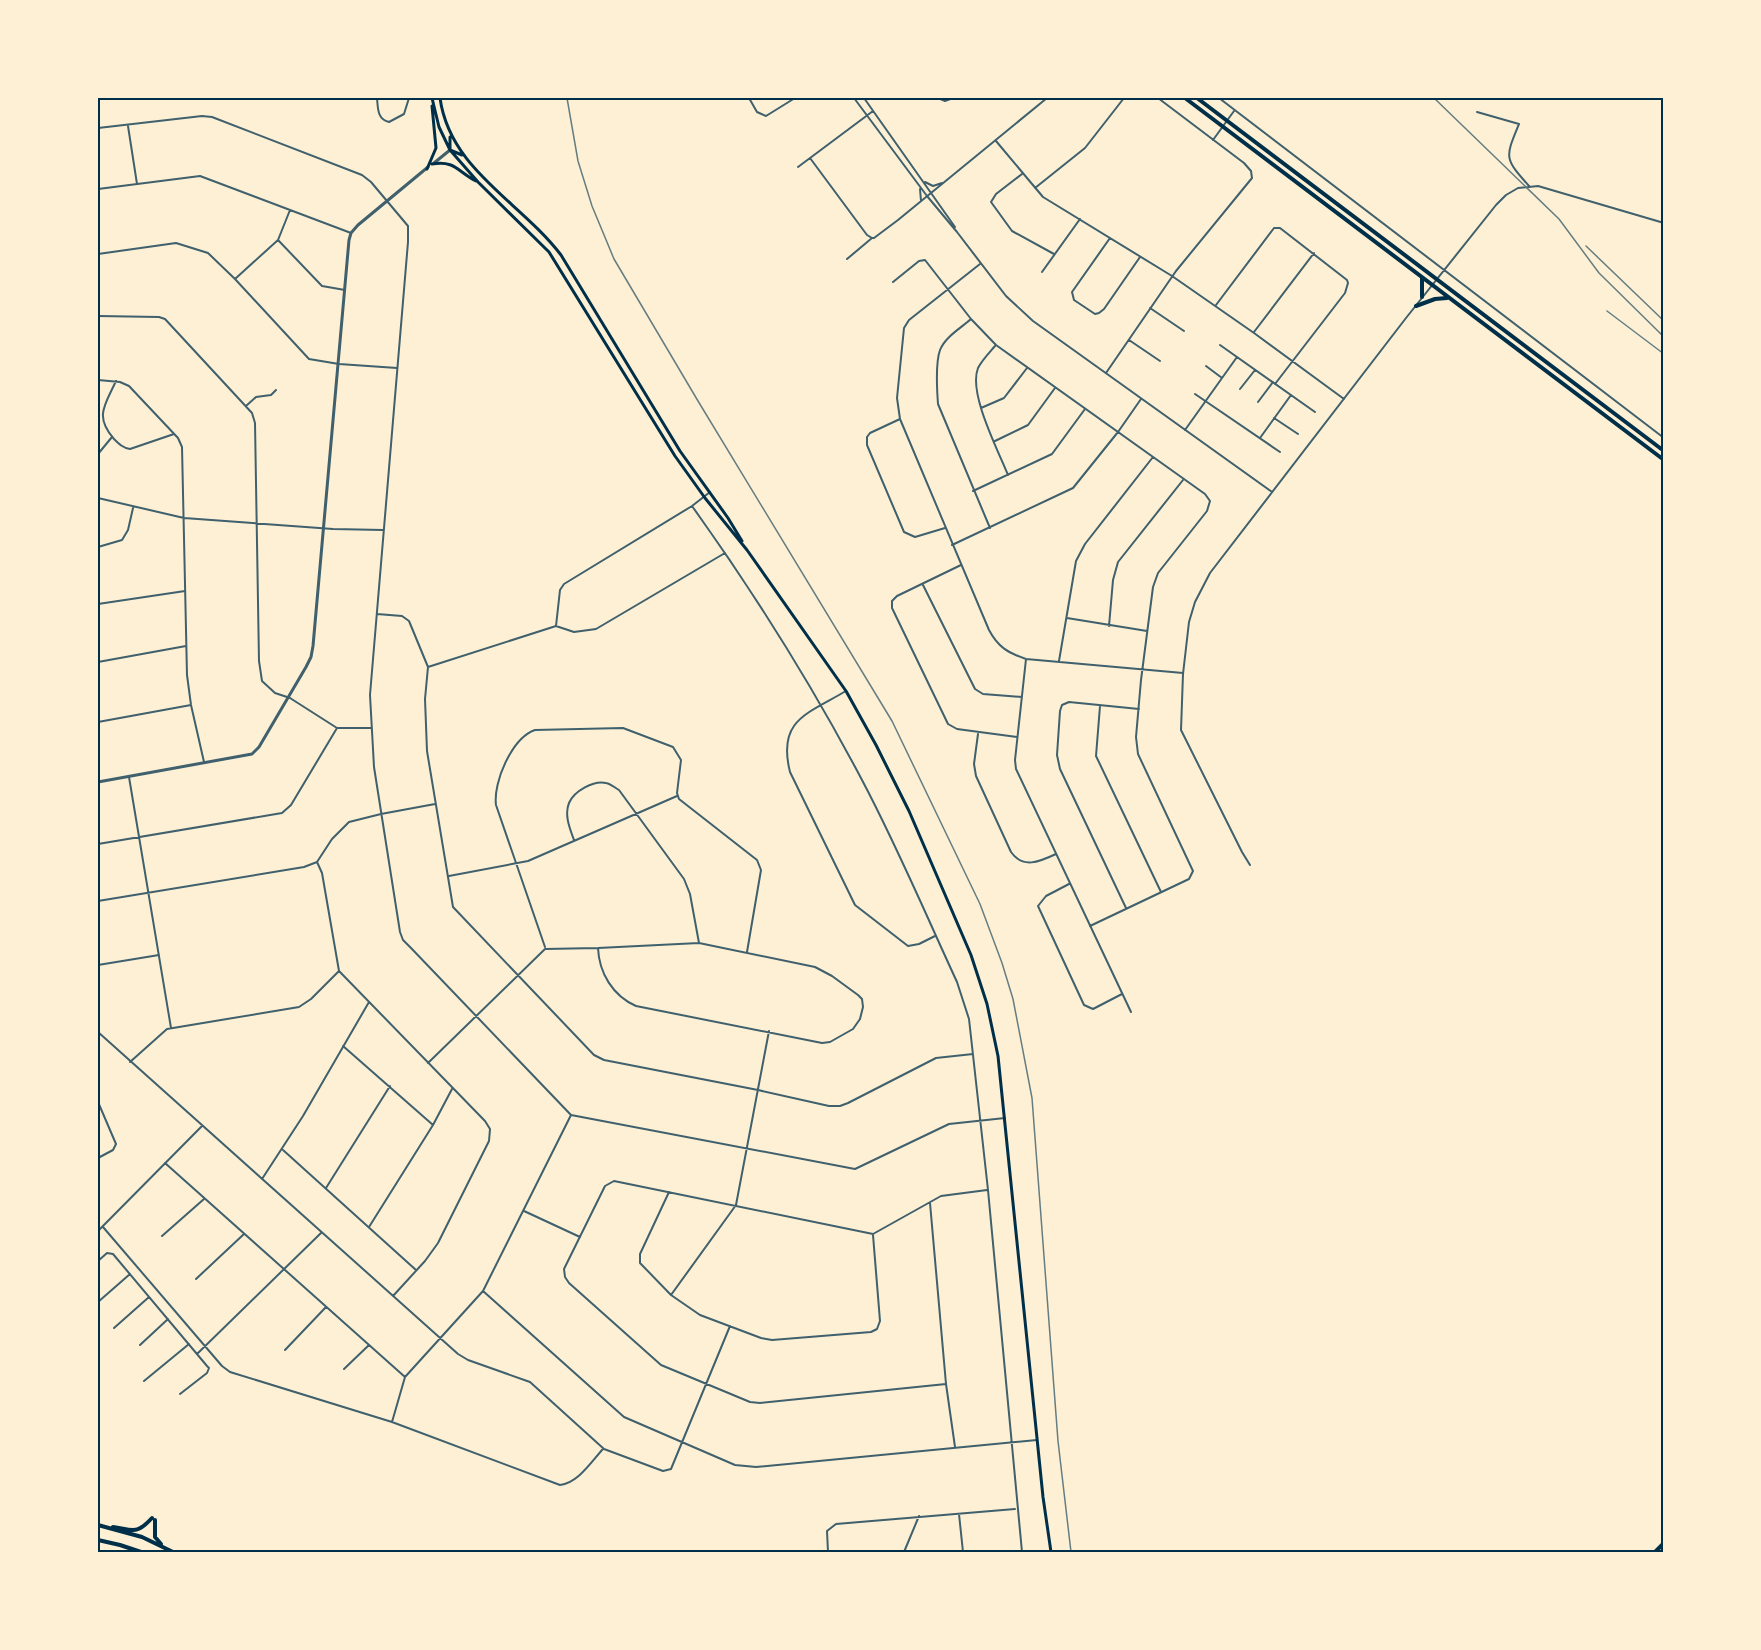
<svg xmlns="http://www.w3.org/2000/svg" width="1761" height="1650" viewBox="0 0 1761 1650" font-family="'Playfair Display',serif">
	<style>
		.lines { fill: none; stroke-linecap: round; stroke-linejoin: round }
		.minor { stroke: #3f606c; stroke-width: 2 }
		.tertiary { stroke: #3f606c; stroke-width: 3 }
		.secondary { stroke: #003049; stroke-width: 3 }
		.primary { stroke: #003049; stroke-width: 4 }
		.rail { stroke: #657d81; stroke-width: 1.5 }
		.neatline { fill: none; stroke: #003049; stroke-width: 2 }
	</style>
	<rect width="100%" height="100%" fill="#fdf0d5"/>
	<g class="lines">
		<path class="minor" d="M 377,98 C 378,108 377,119 389,122 L 404,114 L 409,98
			M 749,98 L 757,112 L 766,116 L 795,98
			M 854,98 L 927,196 L 957,232 L 1006,296 L 1033,321 L 1272,492
			M 864,98 L 955,227
			M 938,98 L 945,101 L 953,98
			M 1219,98 L 1664,438
			M 1477,112 L 1519,124 C 1505,158 1504,158 1529,186
			M 128,126 L 137,184
			M 98,128 L 202,116 L 212,117 L 362,175 L 371,182 L 408,226 L 408,242 L 370,695 L 374,767 L 400,932 L 403,940 L 411,948 L 571,1115 L 855,1169 L 949,1124 L 1005,1118
			M 1213,140 L 1234,111
			M 996,141 L 1043,197 L 1172,276 L 1254,333 L 1344,399
			M 810,158 L 867,235 L 872,238
			M 798,167 L 873,111
			M 1022,174 L 996,194 L 991,202 L 1012,231 L 1054,254
			M 925,182 L 933,186 L 942,183
			M 1035,188 L 1085,148 L 1124,98
			M 98,189 L 200,176 L 351,233
			M 920,189 L 921,201
			M 1110,238 L 1072,292 L 1074,300 L 1095,314 L 1099,313 L 1104,309 L 1140,257
			M 278,240 L 322,286 L 345,290
			M 98,254 L 176,243 L 208,253 L 235,279 L 309,359 L 339,364 L 397,368
			M 847,259 L 872,238 L 874,238 L 898,220 L 1047,98
			M 980,264 L 909,320 L 904,328 L 897,398 L 900,419 L 989,630 C 998,647 1008,653 1026,659 L 1183,673
			M 1042,272 L 1080,219
			M 235,279 L 278,240 L 290,210
			M 893,282 L 919,261 L 925,260 L 971,319 L 996,345 L 1205,494 L 1210,501 L 1207,511 L 1158,573 L 1153,587 L 1141,680 L 1136,737 L 1138,754 L 1193,871 L 1189,879 L 1090,926
			M 1216,305 L 1274,228 L 1280,228 L 1347,280 L 1348,283 L 1345,293 L 1275,384
			M 1150,308 L 1184,331
			M 98,316 L 159,317 L 165,319 L 252,413 L 255,423 L 259,661 L 262,681 L 275,693 L 290,698 L 337,728 L 372,728
			M 971,319 C 961,328 945,337 940,350 C 935,364 937,390 938,404 L 990,528
			M 1254,332 L 1314,253
			M 1129,340 L 1160,361
			M 1220,345 L 1315,412
			M 995,346 C 989,353 982,360 978,368 C 968,393 998,450 1008,475
			M 1206,366 L 1222,378
			M 1106,373 L 1176,271 L 1252,178 L 1251,171 L 1244,163 L 1158,98
			M 98,380 L 120,382 L 129,386 L 178,438 L 182,447 L 187,675 L 191,705 L 204,762
			M 116,381 C 105,405 94,416 114,439 C 119,444 123,448 130,449 L 174,434
			M 1240,389 L 1255,370
			M 1195,394 L 1280,452
			M 1258,402 L 1273,382
			M 246,406 L 256,397 L 271,395 L 276,390
			M 981,408 L 1004,398 L 1027,368
			M 1274,418 L 1298,434
			M 900,419 L 870,433 L 867,437 L 867,445 L 904,532 L 915,537 L 945,528
			M 1185,430 L 1237,357
			M 1260,438 L 1291,395
			M 995,441 L 1028,425 L 1055,388
			M 98,454 L 112,437
			M 973,491 L 1052,454 L 1085,409
			M 98,498 L 184,518 L 333,529 L 383,530
			M 692,506 C 755,594 812,685 862,780 C 897,846 926,915 957,982 L 969,1019 L 988,1190 L 1022,1552
			M 952,545 L 1073,488 L 1118,432 L 1141,399
			M 98,547 L 122,540 L 128,530 L 133,508
			M 961,565 L 897,596 L 892,601 L 892,608 L 948,724 L 957,729 L 1017,737
			M 923,585 L 975,689 L 983,694 L 1022,697
			M 98,604 L 185,591
			M 377,614 L 402,616 L 409,621 L 428,667 L 425,699 L 427,751 L 453,907 L 594,1055 L 604,1060 L 758,1090 L 829,1106 L 840,1106 L 848,1103 L 936,1058 L 973,1054
			M 1067,618 L 1147,631
			M 556,626 L 574,632 L 596,629 L 725,553
			M 1109,626 L 1113,580 L 1118,562 L 1183,480
			M 1026,659 L 1015,760 L 1016,769 L 1131,1012
			M 1059,661 L 1076,561 L 1085,544 L 1153,457
			M 98,662 L 186,646
			M 428,667 L 556,626 L 560,590 L 564,584 L 692,506 L 710,492
			M 846,691 C 807,714 777,720 790,772 L 855,905 L 908,946 L 919,944 L 935,936
			M 1100,706 L 1096,756 L 1161,892
			M 98,722 L 191,705
			M 978,734 L 974,764 L 976,776 L 1011,852 C 1023,869 1039,862 1056,854
			M 129,777 L 171,1028
			M 574,840 C 570,829 564,815 569,803 C 574,791 594,780 606,783 C 611,784 614,787 619,790 L 684,879 L 690,894 L 699,943
			M 98,844 L 282,813 L 291,805 L 337,728
			M 317,862 L 322,873 L 339,971 L 485,1121 L 490,1129 L 489,1141 L 438,1243 L 425,1261 L 393,1296
			M 1250,865 L 1242,852 L 1181,730 L 1183,674 L 1189,622 L 1195,602 L 1210,573 L 1406,318 L 1496,205 L 1506,195 L 1518,188 L 1538,186 L 1664,223
			M 449,876 L 528,861 L 677,796
			M 1069,884 L 1046,896 L 1038,906 L 1084,1005 L 1093,1009 L 1122,994
			M 98,901 L 304,867 L 317,862 L 332,839 L 349,822 L 381,814 L 435,804
			M 1126,908 L 1060,769 L 1057,755 L 1060,711 L 1062,705 L 1069,702 L 1139,709
			M 545,947 L 496,805 C 493,782 512,738 535,730 L 623,728 L 673,747 L 681,760 L 677,793 L 679,799 L 757,860 L 761,870 L 747,952
			M 98,965 L 159,955
			M 98,1032 L 458,1354 L 468,1360 L 530,1382 L 604,1449 L 663,1471 L 671,1469 L 730,1326
			M 343,1046 L 433,1125
			M 130,1062 L 167,1029 L 299,1007 L 311,999 L 339,971
			M 428,1063 L 545,949 L 598,948 L 699,943 L 815,967 L 832,976 L 858,995 L 862,999 L 863,1007 L 860,1019 L 853,1029 L 830,1042 L 822,1043 L 636,1006 C 613,996 599,973 598,948
			M 98,1102 L 116,1144 L 113,1150 L 98,1158
			M 283,1150 L 416,1270
			M 165,1163 L 405,1377
			M 262,1179 L 303,1116 L 369,1002
			M 326,1188 L 390,1086
			M 669,1192 L 640,1254 L 640,1263 L 671,1295 L 700,1315 L 761,1338 L 772,1340 L 871,1332 L 877,1329 L 880,1321 L 873,1235
			M 930,1203 L 946,1384 L 955,1447
			M 524,1211 L 580,1237
			M 103,1227 L 222,1366 L 230,1372 L 392,1422 L 560,1485 C 578,1483 591,1462 603,1449
			M 369,1227 L 433,1125 L 452,1089
			M 98,1231 L 202,1126
			M 162,1236 L 204,1199
			M 98,1261 L 107,1253 L 113,1254 L 207,1366 L 209,1368 L 207,1373 L 180,1394
			M 196,1279 L 244,1234
			M 483,1291 L 624,1417 L 735,1465 L 756,1467 L 1037,1440
			M 671,1295 L 736,1205 L 769,1031
			M 98,1302 L 130,1274
			M 114,1328 L 149,1297
			M 140,1345 L 168,1319
			M 285,1350 L 326,1307
			M 197,1354 L 321,1233
			M 344,1369 L 369,1345
			M 144,1381 L 189,1344
			M 946,1384 L 760,1403 L 750,1402 L 661,1365 L 569,1283 L 565,1277 L 564,1269 L 605,1186 L 614,1181 L 873,1234 L 941,1196 L 987,1190
			M 392,1422 L 405,1377 L 483,1291 L 571,1115
			M 959,1514 L 963,1552
			M 828,1552 L 827,1531 L 836,1524 L 1015,1509
			M 904,1552 L 919,1516"/>
		<path class="tertiary" d="M 434,163 L 450,150
			M 98,782 L 252,754 L 259,747 L 306,667 L 311,657 L 313,646 L 349,240 L 351,233 L 358,225 L 428,167"/>
		<path class="secondary" d="M 432,98 L 439,127 L 450,150 L 478,182 L 549,252 L 675,456 L 705,498 L 747,550 L 846,691 L 876,745 L 909,811 L 971,955 L 987,1004 L 998,1056 L 1043,1497 L 1051,1552
			M 440,98 C 450,170 520,201 561,255 L 680,451 L 728,518 L 742,541
			M 450,137 L 450,150 L 462,155
			M 432,164 C 455,160 458,172 476,181
			M 427,169 L 436,148 L 432,106"/>
		<path class="primary" d="M 1185,98 L 1664,460
			M 1197,98 L 1664,451
			M 1422,278 L 1422,297
			M 1416,306 L 1435,299 L 1447,298
			M 155,1520 L 155,1537 L 161,1544
			M 98,1525 L 142,1537 L 173,1552
			M 113,1527 C 134,1530 136,1535 152,1518
			M 98,1540 L 120,1545 L 141,1552
			M 1655,1552 L 1664,1543"/>
		<path class="rail" d="M 567,98 L 578,161 L 592,206 L 614,259 L 698,401 L 892,721 L 980,904 L 1002,963 L 1013,999 L 1032,1098 L 1058,1441 L 1071,1552
			M 1434,98 L 1559,219 L 1599,273 L 1664,337
			M 1586,246 L 1664,321
			M 1607,311 L 1664,354"/>
	</g>
	<rect width="1761" height="1650" fill="none" stroke="#fdf0d5" stroke-width="198"/>
	<rect x="99" y="99" width="1563" height="1452" class="neatline"/>
</svg>
